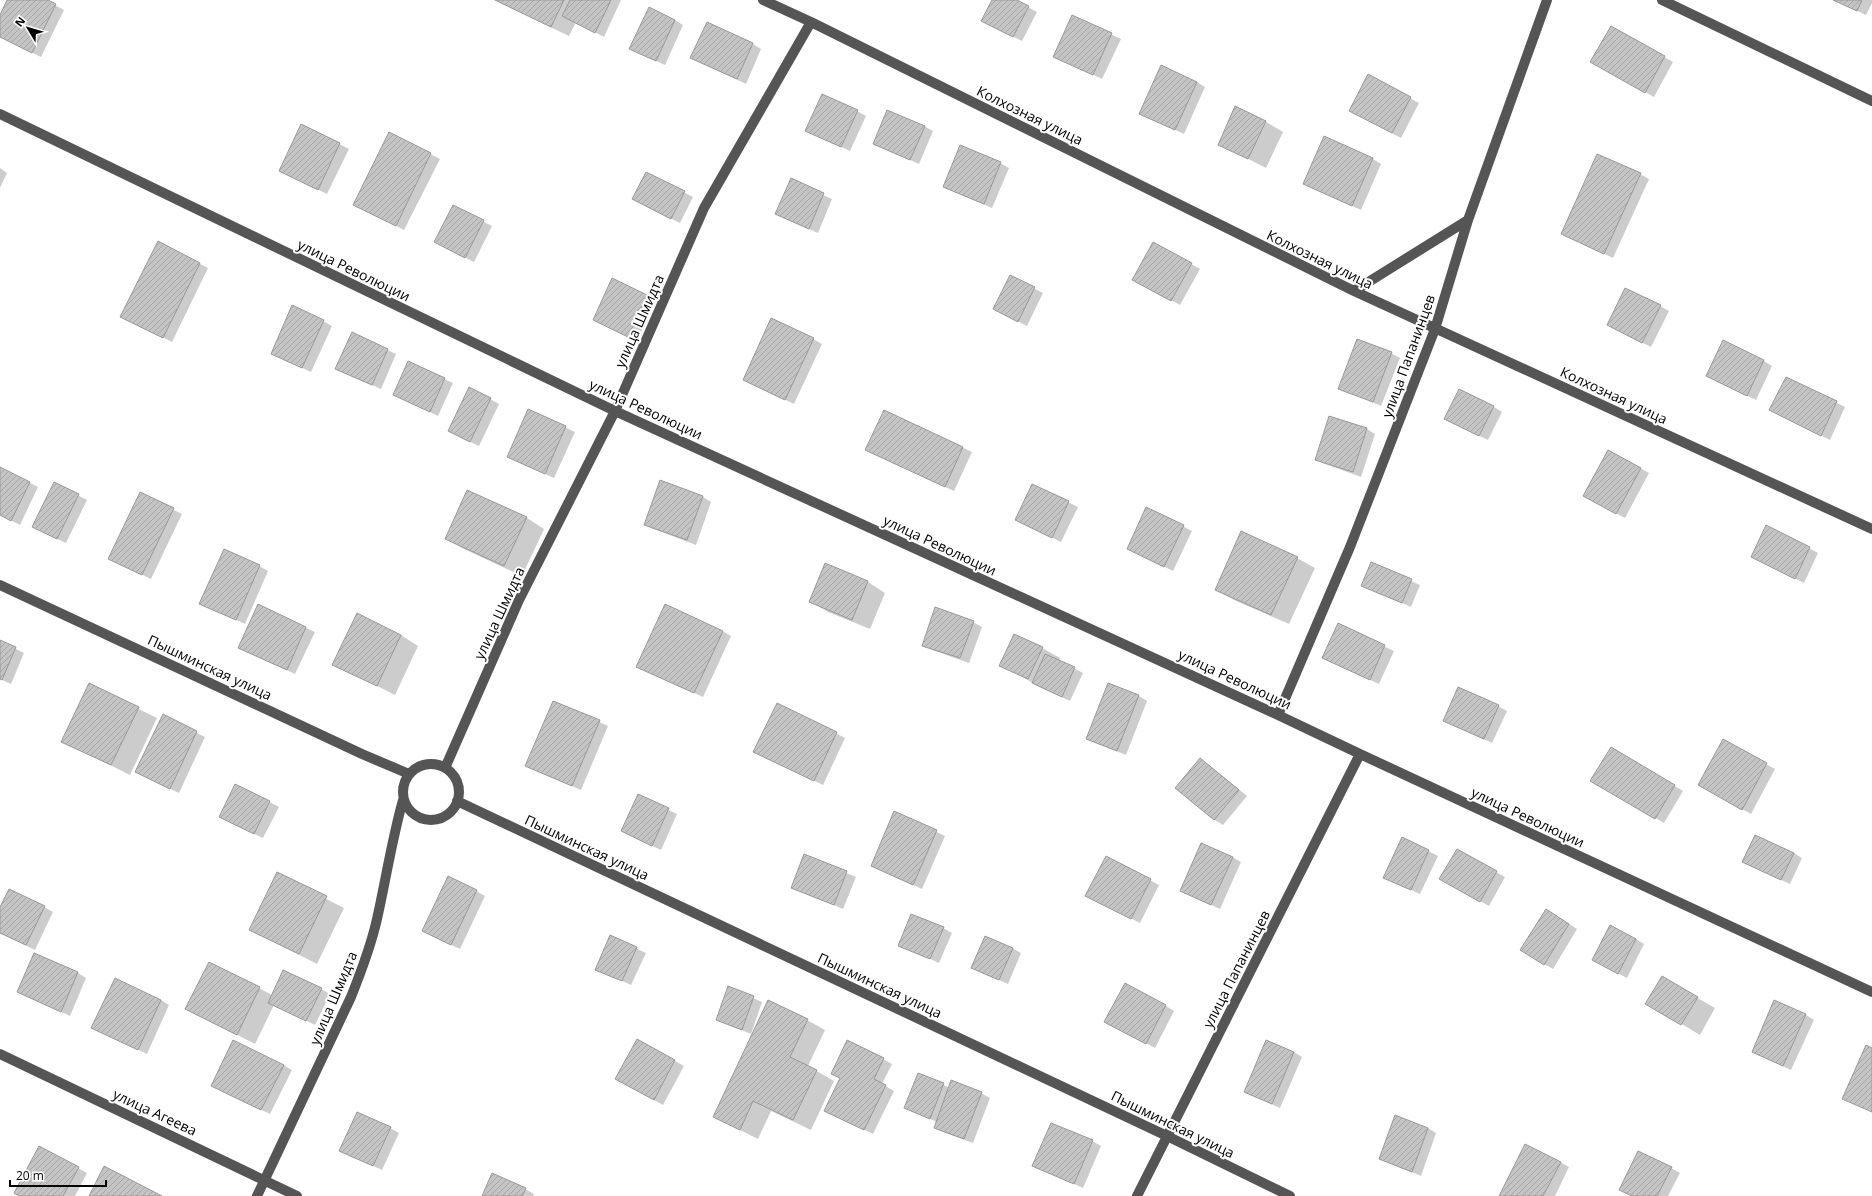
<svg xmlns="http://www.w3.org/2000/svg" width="1872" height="1196" viewBox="0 0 1872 1196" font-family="'Open Sans',sans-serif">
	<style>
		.shadow { fill: #0003 }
		.building { fill: url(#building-hatch); stroke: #999 }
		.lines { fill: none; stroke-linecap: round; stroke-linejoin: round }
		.minor { stroke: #555; stroke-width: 10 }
		.labels { text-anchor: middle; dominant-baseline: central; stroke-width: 4; stroke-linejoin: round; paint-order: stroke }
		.street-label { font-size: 14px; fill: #000; stroke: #fff }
	</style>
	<defs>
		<pattern id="building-hatch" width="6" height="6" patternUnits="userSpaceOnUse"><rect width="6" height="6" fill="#c4c4c4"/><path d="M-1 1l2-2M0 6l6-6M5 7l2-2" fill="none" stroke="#a7a7a7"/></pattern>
	</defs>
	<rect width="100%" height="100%" fill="#fff"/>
	<path class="shadow" d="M 8,0 L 45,0 L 64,10 L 41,57 L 0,37 L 0,17 Z
		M 494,0 L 621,0 L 604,37 L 576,22 L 569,36 Z
		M 993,0 L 1015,0 L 1037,12 L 1022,41 L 991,26 Z
		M 1834,0 L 1872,0 L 1872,3 L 1866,15 Z
		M 1073,16 L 1121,39 L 1102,79 L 1063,61 Z
		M 675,20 L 683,25 L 665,65 L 639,53 Z
		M 1611,27 L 1673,62 L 1654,97 L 1592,62 Z
		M 753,44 L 761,49 L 746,84 L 691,58 Z
		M 1368,76 L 1419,103 L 1401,138 L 1359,116 Z
		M 1197,82 L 1205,87 L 1184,134 L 1149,118 Z
		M 857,111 L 866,116 L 850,151 L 806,130 Z
		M 1266,122 L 1283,132 L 1266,168 L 1219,144 Z
		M 302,125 L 349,149 L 327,194 L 289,176 Z
		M 924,126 L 933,131 L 919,164 L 874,143 Z
		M 389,133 L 440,159 L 404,230 L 363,209 Z
		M 1373,159 L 1381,164 L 1361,210 L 1313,188 Z
		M 1000,163 L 1009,168 L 992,208 L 944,187 Z
		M 0,168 L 7,173 L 0,188 Z
		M 647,173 L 693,197 L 680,223 L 642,204 Z
		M 1640,174 L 1649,179 L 1613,258 L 1562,234 Z
		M 791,180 L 832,199 L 818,233 L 776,214 Z
		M 453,206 L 492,226 L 474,262 L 444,247 Z
		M 159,243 L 208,268 L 172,342 L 130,321 Z
		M 1154,243 L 1200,269 L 1180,305 L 1142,284 Z
		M 1010,276 L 1043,293 L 1027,326 L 1003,314 Z
		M 612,280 L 656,301 L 637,341 L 594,320 Z
		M 1660,306 L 1669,311 L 1651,347 L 1617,330 Z
		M 323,321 L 332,326 L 311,372 L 281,358 Z
		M 352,334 L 396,354 L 381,389 L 345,373 Z
		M 813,339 L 822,344 L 794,404 L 744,380 Z
		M 1391,353 L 1400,358 L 1381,406 L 1339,388 Z
		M 1764,361 L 1772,366 L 1756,400 L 1716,381 Z
		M 1787,378 L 1845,407 L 1830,440 L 1779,415 Z
		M 444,379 L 453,383 L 438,416 L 394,395 Z
		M 490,399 L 499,404 L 479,446 L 458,436 Z
		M 1494,407 L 1502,412 L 1488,440 L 1454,424 Z
		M 528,410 L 575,432 L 554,478 L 517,461 Z
		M 884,411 L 972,452 L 954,491 L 875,454 Z
		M 1367,429 L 1375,434 L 1361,477 L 1325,464 L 1316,460 Z
		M 0,468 L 38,487 L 20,525 L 0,515 Z
		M 1640,468 L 1649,473 L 1625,518 L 1584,496 Z
		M 54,483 L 87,500 L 66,543 L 42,532 Z
		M 1032,485 L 1078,507 L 1061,542 L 1016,520 Z
		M 468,491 L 527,518 L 544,529 L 522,576 L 464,549 L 446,539 Z
		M 141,494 L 182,514 L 151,579 L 110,559 Z
		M 703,497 L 711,502 L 696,545 L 654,529 L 645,524 Z
		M 1147,508 L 1192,531 L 1173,571 L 1137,553 Z
		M 1767,526 L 1818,553 L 1804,583 L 1752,557 Z
		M 1297,558 L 1315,568 L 1289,624 L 1234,600 L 1216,590 Z
		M 1371,563 L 1420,585 L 1411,607 L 1362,585 Z
		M 825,565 L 868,582 L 885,593 L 870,629 L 828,612 L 810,601 Z
		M 259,566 L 268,571 L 245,624 L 201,604 Z
		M 259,606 L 315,632 L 295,674 L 239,648 Z
		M 973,622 L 982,627 L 969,663 L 932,650 L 924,645 Z
		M 1338,625 L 1394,651 L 1379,684 L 1323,658 Z
		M 722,631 L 731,636 L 703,697 L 637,667 Z
		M 401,635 L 418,646 L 395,695 L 333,664 Z
		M 0,641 L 24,653 L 11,684 L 0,679 Z
		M 1042,648 L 1060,658 L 1059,661 L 1083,673 L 1070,701 L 1042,688 L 1001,665 Z
		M 89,685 L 157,718 L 130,775 L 62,741 Z
		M 1139,696 L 1147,701 L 1126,755 L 1087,739 Z
		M 554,702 L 608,726 L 581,790 L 526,766 Z
		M 777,704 L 845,738 L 823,785 L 763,756 Z
		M 1498,706 L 1507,711 L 1492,743 L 1453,725 Z
		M 163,716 L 205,737 L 179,793 L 145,777 Z
		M 1723,741 L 1775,769 L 1751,814 L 1708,790 Z
		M 1611,748 L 1683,791 L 1664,823 L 1592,780 Z
		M 1200,760 L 1209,765 L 1247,796 L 1223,825 L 1215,820 L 1177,788 Z
		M 236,785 L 279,807 L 263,838 L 229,822 Z
		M 639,796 L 677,814 L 661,850 L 631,836 Z
		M 895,812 L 945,836 L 922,889 L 872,866 Z
		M 1403,838 L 1438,856 L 1420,894 L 1393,882 Z
		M 1794,853 L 1802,858 L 1790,884 L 1743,862 Z
		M 805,856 L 856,877 L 843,909 L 792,887 Z
		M 1106,857 L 1159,885 L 1140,923 L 1095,900 Z
		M 1232,857 L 1241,862 L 1220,909 L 1181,891 Z
		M 1496,872 L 1505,877 L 1489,906 L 1441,879 Z
		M 277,874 L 344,908 L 317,964 L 250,930 Z
		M 476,891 L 485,896 L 460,949 L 432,936 Z
		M 44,907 L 53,912 L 35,950 L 0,933 L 0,910 Z
		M 1555,915 L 1577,929 L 1553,969 L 1544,964 Z
		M 943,928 L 952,933 L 939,963 L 900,945 Z
		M 610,936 L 646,953 L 631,985 L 596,969 Z
		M 1636,939 L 1644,944 L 1627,978 L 1602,965 Z
		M 1012,948 L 1021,953 L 1008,984 L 972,968 Z
		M 209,963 L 272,995 L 321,989 L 330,994 L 315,1025 L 274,1005 L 255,1044 L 187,1009 Z
		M 78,973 L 86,978 L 70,1016 L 18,992 Z
		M 729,987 L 762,1002 L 751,1034 L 717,1020 Z
		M 1680,988 L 1715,1008 L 1700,1035 L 1647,1003 Z
		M 161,1000 L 169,1005 L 147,1054 L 93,1028 Z
		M 1166,1006 L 1174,1011 L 1155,1048 L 1114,1026 Z
		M 1806,1015 L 1814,1020 L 1791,1070 L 1761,1056 Z
		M 807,1020 L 825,1030 L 808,1066 L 834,1081 L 811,1130 L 771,1111 L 758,1139 L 714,1117 Z
		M 638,1040 L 684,1066 L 663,1105 L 616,1079 Z
		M 847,1041 L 892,1064 L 882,1084 L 894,1091 L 873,1134 L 834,1115 Z
		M 1294,1052 L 1302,1057 L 1280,1108 L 1245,1092 Z
		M 283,1065 L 292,1070 L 270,1114 L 221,1091 Z
		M 919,1074 L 950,1088 L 981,1093 L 990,1098 L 973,1143 L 943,1132 L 935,1127 L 937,1122 L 905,1108 Z
		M 390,1128 L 399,1133 L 382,1170 L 340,1151 Z
		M 1428,1128 L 1436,1133 L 1421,1176 L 1380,1159 Z
		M 1092,1141 L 1101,1146 L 1083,1188 L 1034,1166 Z
		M 39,1147 L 87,1173 L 75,1196 L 20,1196 Z
		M 1560,1162 L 1569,1167 L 1555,1196 L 1500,1196 Z
		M 1671,1168 L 1680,1173 L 1668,1196 L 1633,1196 Z
		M 525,1189 L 534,1194 L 533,1196 L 483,1196 Z"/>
	<path class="building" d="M 7,0 L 48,0 L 56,4 L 32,53 L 0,37 L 0,15 Z
		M 495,0 L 564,0 L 551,27 Z
		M 570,0 L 611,0 L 595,33 L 562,16 Z
		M 992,0 L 1017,0 L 1029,6 L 1013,37 L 981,21 Z
		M 1833,0 L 1862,0 L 1857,11 Z
		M 649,7 L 675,20 L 656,61 L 629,49 Z
		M 1072,15 L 1112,33 L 1093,75 L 1053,57 Z
		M 707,22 L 753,43 L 737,79 L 690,58 Z
		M 1611,26 L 1665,56 L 1645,93 L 1590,62 Z
		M 1161,65 L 1197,82 L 1175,130 L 1139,114 Z
		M 1368,74 L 1411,97 L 1392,133 L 1349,111 Z
		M 822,94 L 858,110 L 841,147 L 805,131 Z
		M 1235,106 L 1266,121 L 1248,159 L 1218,145 Z
		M 887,110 L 925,126 L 910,160 L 873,144 Z
		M 301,124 L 340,143 L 318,190 L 279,171 Z
		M 389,132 L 431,153 L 396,226 L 353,205 Z
		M 1324,136 L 1373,158 L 1352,206 L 1303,184 Z
		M 960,145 L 1001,162 L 984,204 L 943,187 Z
		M 1597,154 L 1641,173 L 1604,254 L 1561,234 Z
		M 646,172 L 685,191 L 671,219 L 632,199 Z
		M 791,178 L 824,193 L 809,229 L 775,214 Z
		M 453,205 L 484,220 L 465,258 L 434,242 Z
		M 158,241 L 200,263 L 163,338 L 120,317 Z
		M 1153,242 L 1192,263 L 1171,301 L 1132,280 Z
		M 1010,275 L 1035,287 L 1018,322 L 993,309 Z
		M 612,278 L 647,295 L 628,337 L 593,320 Z
		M 1625,288 L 1661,305 L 1642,343 L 1607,325 Z
		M 292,305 L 324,320 L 302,368 L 271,354 Z
		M 771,318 L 814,338 L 785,400 L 743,380 Z
		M 352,332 L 388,349 L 372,385 L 335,369 Z
		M 1357,339 L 1392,352 L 1373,402 L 1338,389 Z
		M 1723,340 L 1764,360 L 1747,396 L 1706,376 Z
		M 408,361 L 445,378 L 430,412 L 393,395 Z
		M 1786,377 L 1837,401 L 1821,436 L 1769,410 Z
		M 469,387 L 491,398 L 470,442 L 448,431 Z
		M 1459,389 L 1494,406 L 1479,436 L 1444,419 Z
		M 528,409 L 566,426 L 545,474 L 507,457 Z
		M 884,410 L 963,447 L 945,487 L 865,450 Z
		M 1329,416 L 1367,428 L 1353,472 L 1315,460 Z
		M 1608,450 L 1641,468 L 1616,514 L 1583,496 Z
		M 0,467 L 30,482 L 11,521 L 0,515 Z
		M 660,480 L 703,496 L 687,540 L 644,525 Z
		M 54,482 L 79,494 L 57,539 L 32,527 Z
		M 1032,484 L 1069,501 L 1052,538 L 1015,520 Z
		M 467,490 L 527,517 L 504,566 L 445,539 Z
		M 140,492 L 174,508 L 142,575 L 108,559 Z
		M 1146,507 L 1184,525 L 1164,567 L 1127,549 Z
		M 1766,525 L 1810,547 L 1795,579 L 1751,557 Z
		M 1241,531 L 1298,557 L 1271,615 L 1215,590 Z
		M 224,549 L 260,565 L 236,620 L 199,604 Z
		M 1371,562 L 1412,579 L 1402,603 L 1361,586 Z
		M 825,563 L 868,581 L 852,620 L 809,602 Z
		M 258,604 L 306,627 L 287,670 L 238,648 Z
		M 665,604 L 723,631 L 694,693 L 636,667 Z
		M 935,607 L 974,621 L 960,658 L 922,646 Z
		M 357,613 L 401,635 L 377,686 L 332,665 Z
		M 1338,623 L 1385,645 L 1370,680 L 1322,658 Z
		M 1014,634 L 1043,647 L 1028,679 L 999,666 Z
		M 0,640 L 16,647 L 2,680 L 0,679 Z
		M 1045,654 L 1075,667 L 1062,697 L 1032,683 Z
		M 89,683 L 139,707 L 111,765 L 61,742 Z
		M 1108,683 L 1139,695 L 1117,751 L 1086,739 Z
		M 1458,687 L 1499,705 L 1484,739 L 1443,721 Z
		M 553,701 L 600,720 L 572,786 L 525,766 Z
		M 777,703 L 837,732 L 814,781 L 753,752 Z
		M 163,714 L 197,731 L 170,789 L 135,772 Z
		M 1723,739 L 1767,763 L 1742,810 L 1698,785 Z
		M 1611,747 L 1675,785 L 1655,819 L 1590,781 Z
		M 1200,758 L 1239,790 L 1214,820 L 1175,788 Z
		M 235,784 L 270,801 L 254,834 L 219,817 Z
		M 638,794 L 669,808 L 652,846 L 621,831 Z
		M 894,811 L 937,830 L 913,885 L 871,866 Z
		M 1755,835 L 1794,853 L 1781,880 L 1742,862 Z
		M 1402,837 L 1429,850 L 1411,890 L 1383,878 Z
		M 1201,843 L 1233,857 L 1211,905 L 1180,891 Z
		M 1457,849 L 1497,871 L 1480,902 L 1439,879 Z
		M 804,854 L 847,871 L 834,905 L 791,888 Z
		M 1106,856 L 1151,879 L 1131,919 L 1085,896 Z
		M 277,872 L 327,896 L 299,954 L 249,930 Z
		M 448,876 L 477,890 L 451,945 L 422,931 Z
		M 9,889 L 45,906 L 26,945 L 0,933 L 0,907 Z
		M 1546,909 L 1569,924 L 1544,965 L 1520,950 Z
		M 911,914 L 944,927 L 930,959 L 898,946 Z
		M 1610,925 L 1636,939 L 1618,974 L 1592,960 Z
		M 610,935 L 637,947 L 622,981 L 595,970 Z
		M 985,936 L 1013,948 L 999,980 L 971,968 Z
		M 34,953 L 78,972 L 61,1012 L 17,992 Z
		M 209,962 L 260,987 L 237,1035 L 185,1009 Z
		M 283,970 L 322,988 L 306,1021 L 268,1003 Z
		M 1662,976 L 1698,997 L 1681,1025 L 1645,1004 Z
		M 115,978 L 161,1000 L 138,1050 L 91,1028 Z
		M 1125,983 L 1166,1005 L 1146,1044 L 1104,1022 Z
		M 728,986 L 754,996 L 742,1030 L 716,1020 Z
		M 768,1000 L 808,1019 L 790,1057 L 817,1070 L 793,1120 L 753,1101 L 740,1130 L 713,1117 Z
		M 1774,1000 L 1806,1014 L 1783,1066 L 1752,1052 Z
		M 637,1039 L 675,1060 L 654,1100 L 615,1079 Z
		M 233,1040 L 284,1065 L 261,1110 L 211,1086 Z
		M 847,1040 L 884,1058 L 874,1079 L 886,1085 L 864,1130 L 824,1111 L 840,1078 L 831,1074 Z
		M 1266,1040 L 1294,1052 L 1272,1104 L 1244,1092 Z
		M 1866,1045 L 1872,1048 L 1872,1112 L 1842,1099 Z
		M 918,1073 L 944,1083 L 930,1119 L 904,1108 Z
		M 951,1080 L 982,1092 L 964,1139 L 934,1128 Z
		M 357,1112 L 391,1127 L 373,1166 L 339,1151 Z
		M 1395,1115 L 1428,1128 L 1412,1172 L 1379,1159 Z
		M 1051,1123 L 1093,1140 L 1074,1184 L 1032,1166 Z
		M 1525,1144 L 1561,1162 L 1543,1196 L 1499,1196 Z
		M 39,1146 L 79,1167 L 63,1196 L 19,1196 L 14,1193 Z
		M 1638,1151 L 1672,1167 L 1657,1196 L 1632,1196 L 1619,1190 Z
		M 104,1166 L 162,1196 L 89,1196 Z
		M 492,1173 L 526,1188 L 522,1196 L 482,1196 Z"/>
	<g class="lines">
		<path class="minor" d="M 763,0 L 811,22 L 1354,291 L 1872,529
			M 1662,0 L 1872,101
			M 0,114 L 615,411 L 1278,715 L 1360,754 L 1872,992
			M 1354,291 L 1468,220
			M 0,585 L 362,754 L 409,774
			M 1278,715 L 1350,547 L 1435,329 L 1468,220 L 1547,0
			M403 792a28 28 0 1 1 56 0a28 28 0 1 1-56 0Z
			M 445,768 L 519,600 L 615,411 L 704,208 L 811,22
			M 457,801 L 1167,1136 L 1290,1196
			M 0,1054 L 297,1196
			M 257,1196 L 351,997 C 361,972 371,946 377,919 C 386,879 392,839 403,800
			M 1137,1196 L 1360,754"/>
	</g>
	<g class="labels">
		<g class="street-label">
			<text transform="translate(1030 115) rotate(26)">Колхозная улица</text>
			<text transform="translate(1320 259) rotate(26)">Колхозная улица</text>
			<text transform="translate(354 270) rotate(26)">улица Революции</text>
			<text transform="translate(639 321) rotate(-66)">улица Шмидта</text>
			<text transform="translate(1408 356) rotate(-70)">улица Папанинцев</text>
			<text transform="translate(1614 395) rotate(25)">Колхозная улица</text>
			<text transform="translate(646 409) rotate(25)">улица Революции</text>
			<text transform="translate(940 545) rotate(25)">улица Революции</text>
			<text transform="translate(499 613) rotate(-65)">улица Шмидта</text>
			<text transform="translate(210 667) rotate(25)">Пышминская улица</text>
			<text transform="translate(1235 679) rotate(25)">улица Революции</text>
			<text transform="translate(1528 817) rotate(25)">улица Революции</text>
			<text transform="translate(587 847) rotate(25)">Пышминская улица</text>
			<text transform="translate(1236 969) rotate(-63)">улица Папанинцев</text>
			<text transform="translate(880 985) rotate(25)">Пышминская улица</text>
			<text transform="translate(333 998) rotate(-67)">улица Шмидта</text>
			<text transform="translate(155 1112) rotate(25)">улица Агеева</text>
			<text transform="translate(1173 1124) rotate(26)">Пышминская улица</text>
		</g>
	</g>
	<g transform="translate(28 28) rotate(308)" stroke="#ffffff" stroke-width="3" paint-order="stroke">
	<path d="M0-3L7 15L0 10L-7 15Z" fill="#000000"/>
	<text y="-6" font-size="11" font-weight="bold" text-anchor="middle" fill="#000000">N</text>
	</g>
	<path d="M10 1180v6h96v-6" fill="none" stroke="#000000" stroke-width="2"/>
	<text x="16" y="1180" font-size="12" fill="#000000" stroke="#ffffff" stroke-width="3" paint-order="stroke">20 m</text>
</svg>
